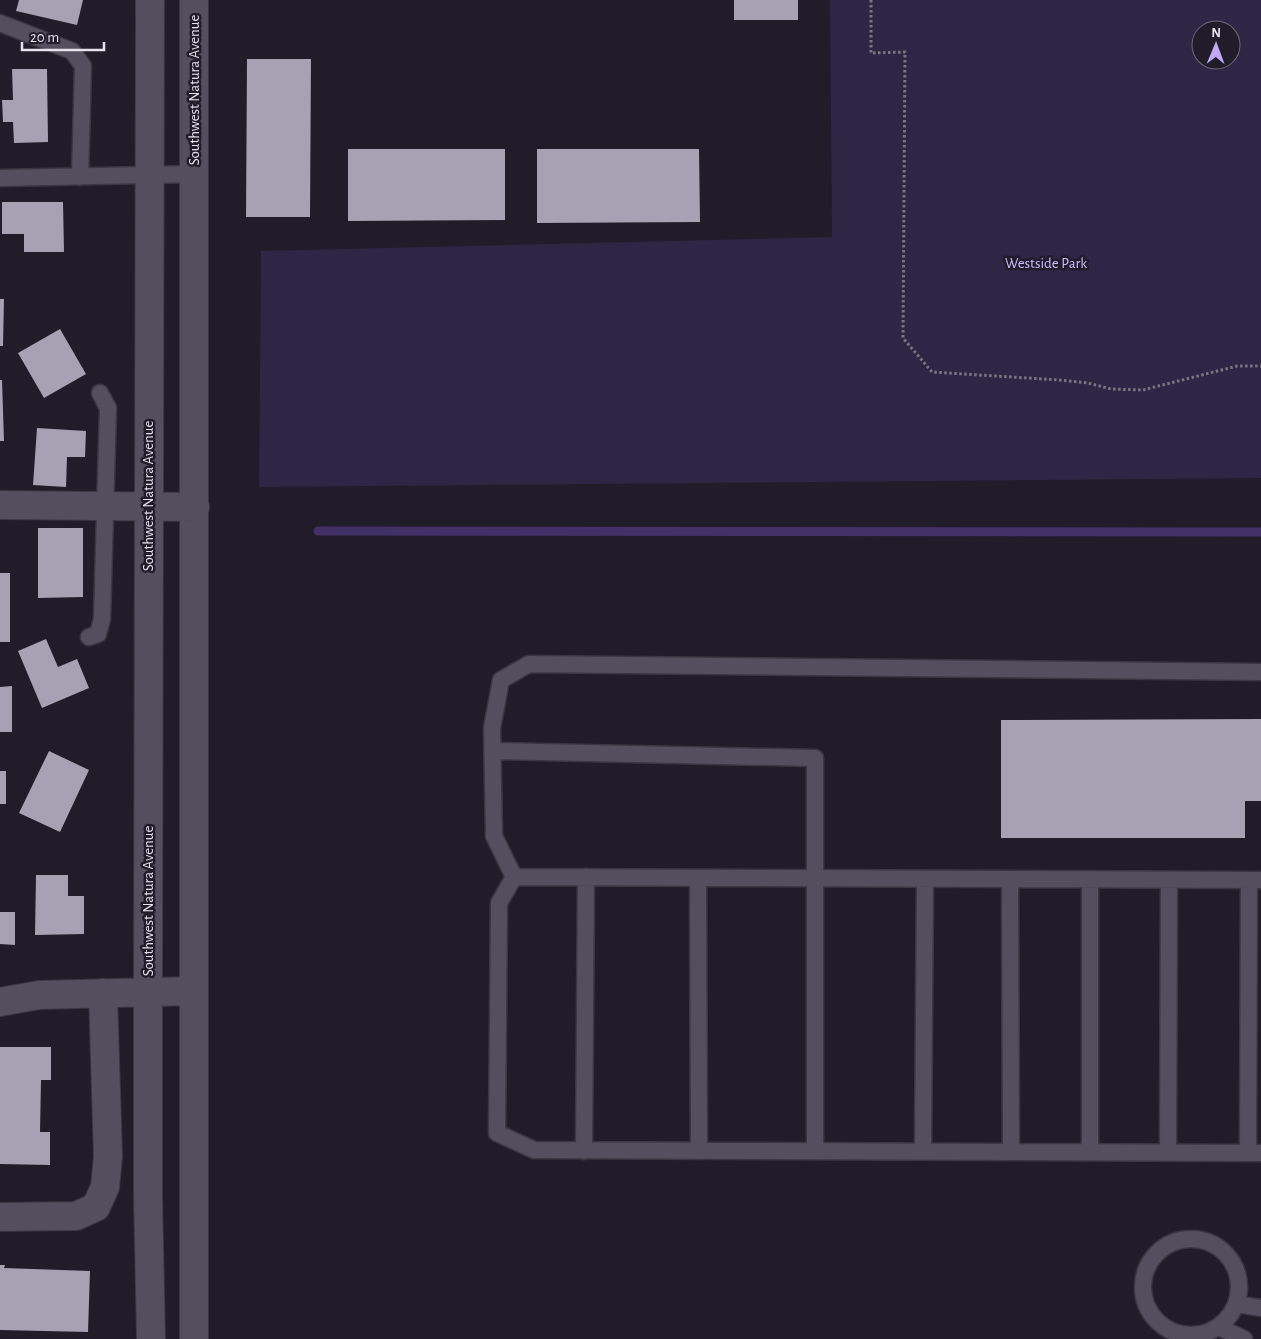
<svg xmlns="http://www.w3.org/2000/svg" width="1261" height="1339" viewBox="0 0 1261 1339" font-family="'Alegreya Sans',sans-serif">
	<style>
		.green { fill: #2f2544; fill-rule: evenodd }
		.lines { fill: none; stroke-linecap: round; stroke-linejoin: round }
		.stream { stroke: #433066; stroke-width: 9 }
		.building { fill: #a6a1b3 }
		.service-casing { stroke: #3a3642; stroke-width: 19 }
		.minor-casing { stroke: #3a3642; stroke-width: 30 }
		.path { stroke: #797682; stroke-width: 3; stroke-dasharray: 2.5 2.5; stroke-linecap: butt }
		.service { stroke: #534f5f; stroke-width: 16 }
		.minor { stroke: #534f5f; stroke-width: 28 }
		.labels { text-anchor: middle; dominant-baseline: central; stroke-width: 5; stroke-linejoin: round; paint-order: stroke }
		.street-label { font-size: 15px; fill: #e5e2ec; stroke: #201c2a }
		.park-label { font-size: 15px; fill: #cfbaff; stroke: #201c2a }
	</style>
	<rect width="100%" height="100%" fill="#201c2a"/>
	<path class="green" d="M 830,0 L 1261,0 L 1261,478 L 259,487 L 261,251 L 832,237 ZM 1201,30 L 1231,30 L 1231,60 L 1201,60 Z"/>
	<g class="lines">
		<path class="stream" d="M 318,531 L 1261,532"/>
	</g>
	<path class="building" d="M 19,0 L 83,0 L 77,25 L 16,11 Z
		M 734,0 L 798,0 L 798,20 L 734,20 Z
		M 247,59 L 311,59 L 310,217 L 246,217 Z
		M 12,69 L 47,69 L 48,142 L 14,143 L 13,122 L 3,122 L 2,100 L 13,100 Z
		M 348,149 L 505,149 L 505,220 L 348,221 Z
		M 537,149 L 699,149 L 700,222 L 537,223 Z
		M 2,202 L 63,202 L 64,252 L 24,252 L 24,234 L 2,234 Z
		M 0,299 L 4,299 L 3,346 L 0,346 Z
		M 60,329 L 86,374 L 44,398 L 18,353 Z
		M 0,380 L 2,380 L 4,441 L 0,441 Z
		M 37,428 L 86,431 L 85,457 L 67,457 L 66,487 L 33,485 Z
		M 38,528 L 83,528 L 83,597 L 38,598 Z
		M 0,573 L 10,573 L 10,642 L 0,642 Z
		M 46,639 L 58,667 L 77,659 L 89,688 L 42,708 L 18,651 Z
		M 12,686 L 12,732 L 0,732 L 0,687 Z
		M 1261,719 L 1261,801 L 1245,801 L 1245,838 L 1001,838 L 1001,720 Z
		M 49,751 L 89,770 L 60,832 L 19,813 Z
		M 0,771 L 6,771 L 6,804 L 0,804 Z
		M 36,875 L 68,875 L 68,896 L 84,896 L 84,934 L 35,935 Z
		M 0,912 L 15,912 L 15,945 L 0,944 Z
		M 0,1047 L 51,1047 L 51,1080 L 41,1080 L 40,1132 L 50,1132 L 50,1165 L 0,1164 Z
		M 0,1265 L 5,1265 L 4,1268 L 90,1271 L 88,1332 L 0,1330 Z"/>
	<g class="lines">
		<defs>
			<path id="service" d="M 0,23 L 72,51 L 83,66 L 80,177
				M 0,178 L 194,174
				M 89,637 L 98,634 L 102,619 L 108,408 L 100,393
				M 1261,672 L 529,664 L 501,680 L 492,728 L 494,836 L 514,877 L 1261,880
				M 493,751 L 815,758 L 815,1151
				M 514,877 L 499,903 L 497,1133 L 534,1150 L 1261,1153
				M 698,878 L 699,1151
				M 1010,879 L 1011,1152
				M 1090,880 L 1090,1152
				M 584,1151 L 586,877
				M 923,1151 L 925,879
				M 1168,1152 L 1169,880
				M 1248,1153 L 1249,880
				M1143 1287a48 48 0 1 1 96 0a48 48 0 1 1-96 0Z
				M 1237,1304 L 1261,1308
				M 1219,1327 L 1244,1339"/>
			<path id="minor" d="M 150,0 L 148,992 L 148,1196 L 151,1339
				M 0,505 L 195,507
				M 0,1002 L 39,995 L 194,991
				M 0,1217 L 76,1216 L 96,1207 L 105,1187 L 108,1157 L 103,993
				M 194,1339 L 194,0"/>
		</defs>
		<use href="#service" class="service-casing"/>
		<use href="#minor" class="minor-casing"/>
		<path class="path" d="M 871,0 L 871,53 L 905,52 L 903,338 L 932,372 L 1059,380 L 1088,383 L 1111,389 L 1143,390 L 1237,366 L 1261,366"/>
		<use href="#service" class="service"/>
		<use href="#minor" class="minor"/>
	</g>
	<g class="labels">
		<g class="street-label">
			<text transform="translate(194 90) rotate(-90)">Southwest Natura Avenue</text>
			<text transform="translate(148 496) rotate(-90)">Southwest Natura Avenue</text>
			<text transform="translate(148 901) rotate(-90)">Southwest Natura Avenue</text>
		</g>
		<g class="park-label">
			<text x="1046" y="263">Westside Park</text>
		</g>
	</g>
	<g transform="translate(1216 45) rotate(1)"><circle r="24" fill="#201c2a" stroke="#6f6b78"/>
	<path d="M0-4L9 19L0 12L-9 19Z" fill="#c0a8f4"/>
	<text y="-8" font-size="14" font-weight="bold" text-anchor="middle" fill="#e5e2ec">N</text>
	</g>
	<path d="M22 42v8h82v-8" fill="none" stroke="#e5e2ec" stroke-width="2.5"/>
	<text x="30" y="42" font-size="15" fill="#e5e2ec" stroke="#201c2a" stroke-width="4" paint-order="stroke">20 m</text>
</svg>
